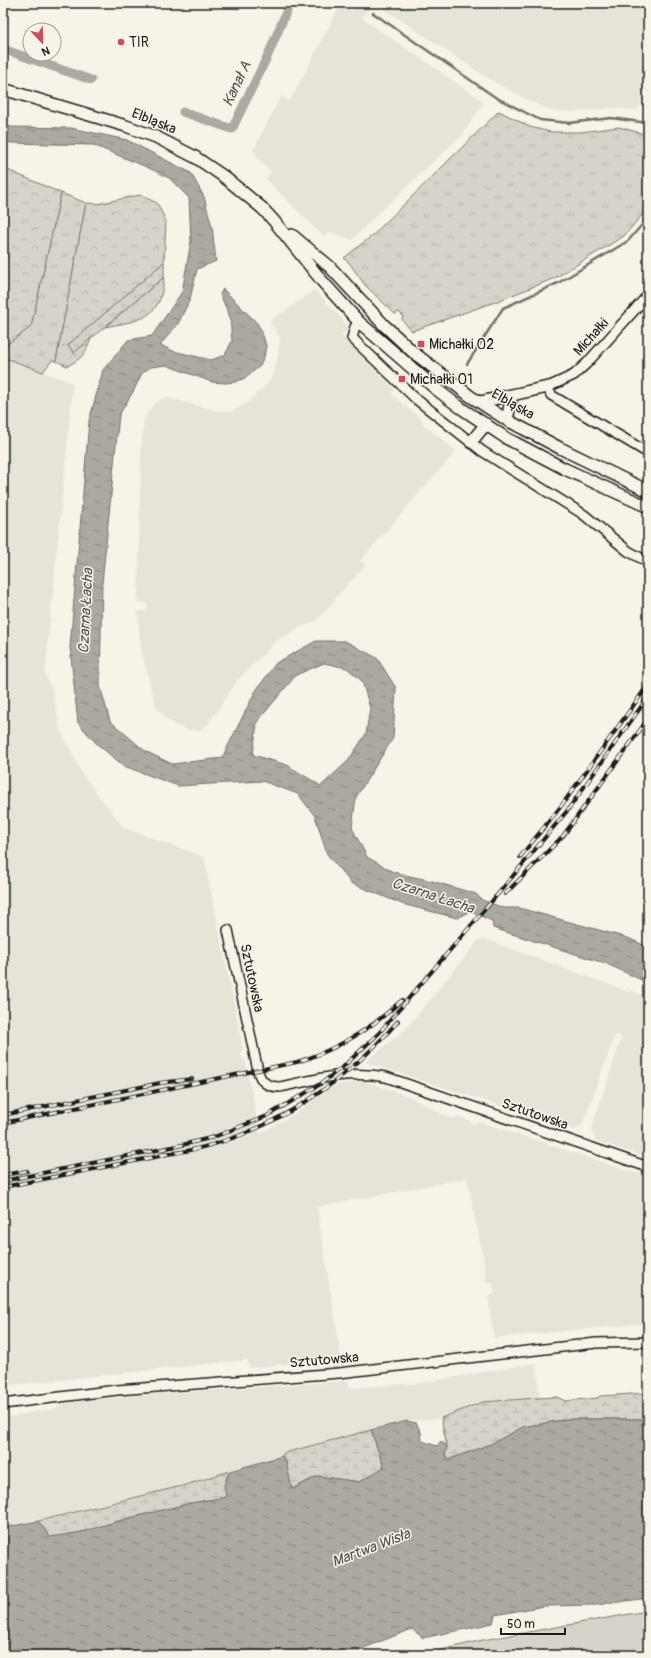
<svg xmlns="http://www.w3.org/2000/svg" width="651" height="1658" viewBox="0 0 651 1658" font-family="Pangolin,sans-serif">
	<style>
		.built { fill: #e6e3d9 }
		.grass { fill: url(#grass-tufts); stroke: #7a7874 }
		.forest { fill: url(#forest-crowns); stroke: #7a7874 }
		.wetland { fill: url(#wetland-marsh); stroke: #7a7874 }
		.garden { fill: #d7d3cb; stroke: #7a7874 }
		.water { fill: url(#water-ripples); stroke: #72716c; fill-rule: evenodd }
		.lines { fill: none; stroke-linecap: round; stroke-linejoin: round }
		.stream { stroke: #72716c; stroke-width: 2.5 }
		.canal { stroke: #aca9a2; stroke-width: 9 }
		.minor-casing { stroke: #1c1c1c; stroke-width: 12 }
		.major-casing { stroke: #1c1c1c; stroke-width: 14 }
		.minor { stroke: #f7f3e8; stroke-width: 9 }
		.major { stroke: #f7f3e8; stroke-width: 11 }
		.rail-casing { stroke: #1c1c1c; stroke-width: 4 }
		.rail { stroke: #f7f3e8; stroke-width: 2.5; stroke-dasharray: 8; stroke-linecap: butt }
		.poi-dot { fill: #d1495b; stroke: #f7f3e8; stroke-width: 1.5 }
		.labels { text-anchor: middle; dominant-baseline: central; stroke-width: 3; stroke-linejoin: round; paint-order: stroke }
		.poi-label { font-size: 14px; fill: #1c1c1c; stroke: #f7f3e8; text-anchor: start }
		.street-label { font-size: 14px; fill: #1c1c1c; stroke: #f7f3e8 }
		.water-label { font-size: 15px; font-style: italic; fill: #565452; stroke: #f7f3e8 }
	</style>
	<defs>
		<pattern id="grass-tufts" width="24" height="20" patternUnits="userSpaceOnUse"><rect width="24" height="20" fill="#d7d3cb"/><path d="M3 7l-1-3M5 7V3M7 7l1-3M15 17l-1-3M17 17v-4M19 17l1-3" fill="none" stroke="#b8b5ae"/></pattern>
		<pattern id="forest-crowns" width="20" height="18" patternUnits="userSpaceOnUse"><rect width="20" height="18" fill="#d7d3cb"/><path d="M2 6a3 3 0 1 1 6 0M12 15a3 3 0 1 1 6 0" fill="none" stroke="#b8b5ae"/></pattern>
		<pattern id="wetland-marsh" width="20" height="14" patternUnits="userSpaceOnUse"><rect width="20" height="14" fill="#d7d3cb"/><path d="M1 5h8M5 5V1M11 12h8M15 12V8" fill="none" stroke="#b8b5ae"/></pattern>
		<pattern id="water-ripples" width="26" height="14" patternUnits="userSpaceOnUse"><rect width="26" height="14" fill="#aca9a2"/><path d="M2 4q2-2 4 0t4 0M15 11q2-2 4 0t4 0" fill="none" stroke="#8b8983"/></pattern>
	</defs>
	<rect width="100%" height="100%" fill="#f7f3e8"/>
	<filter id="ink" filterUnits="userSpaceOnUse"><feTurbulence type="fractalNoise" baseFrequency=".025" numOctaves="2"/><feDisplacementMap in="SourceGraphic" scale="8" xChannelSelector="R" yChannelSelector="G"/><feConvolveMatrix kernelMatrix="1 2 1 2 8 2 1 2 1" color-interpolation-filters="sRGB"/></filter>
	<g filter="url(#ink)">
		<path class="built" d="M 357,3 L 648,3 L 648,92 L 637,110 L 613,108 L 572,112 L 552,111 L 523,98 L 491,80 L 381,7 L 374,7 L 365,13 L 362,18 L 484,102 L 462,135 L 375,216 L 352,240 L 329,232 L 324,237 L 266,179 L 271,171 L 263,165 L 253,151 L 281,96 L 290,101 L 341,4 L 352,11 Z
			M 315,290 L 350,328 L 341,335 L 395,390 L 391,394 L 421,419 L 424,425 L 456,451 L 360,561 L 365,565 L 316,621 L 296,629 L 275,642 L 237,681 L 209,723 L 199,731 L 189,730 L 175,725 L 166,719 L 156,706 L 141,650 L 138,611 L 147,611 L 148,608 L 147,603 L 138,602 L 141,448 L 144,420 L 149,411 L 155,404 L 161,399 L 168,398 L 218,411 L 231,412 L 248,402 L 270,381 L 277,361 L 280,338 L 270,321 Z
			M 3,357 L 73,383 L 45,674 L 53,692 L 60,729 L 82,774 L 124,828 L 204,857 L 243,1049 L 241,1055 L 243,1061 L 245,1060 L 260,1134 L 296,1113 L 335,1085 L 365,1081 L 410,1097 L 449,1118 L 462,1118 L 463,1117 L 473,1124 L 480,1122 L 648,1177 L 648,1323 L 494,1338 L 488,1296 L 495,1295 L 493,1282 L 487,1283 L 484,1262 L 467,1178 L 317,1207 L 341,1358 L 249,1368 L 248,1360 L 245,1360 L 13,1385 L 3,1381 Z
			M 485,939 L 629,992 L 631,990 L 648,998 L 648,1155 L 641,1153 L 640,1155 L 596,1141 L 592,1132 L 594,1121 L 622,1037 L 615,1035 L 586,1115 L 585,1115 L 582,1125 L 575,1130 L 365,1062 L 405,1030 L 479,940 Z
			M 536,1363 L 540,1398 L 483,1402 L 441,1418 L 406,1421 L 342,1439 L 285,1453 L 282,1456 L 186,1485 L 3,1528 L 3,1418 L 52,1409 L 69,1402 L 157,1394 L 348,1381 L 350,1388 L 421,1383 Z"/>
		<path class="grass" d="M 499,111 L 530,127 L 550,132 L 581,132 L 619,127 L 647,135 L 648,192 L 642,215 L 624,236 L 555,278 L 495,302 L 412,331 L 402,320 L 403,316 L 399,312 L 395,314 L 365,285 L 350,264 L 344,258 L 373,235 Z
			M 61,193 L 86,203 L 56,361 L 52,360 L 43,372 L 3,357 L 3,347 L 31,327 Z
			M 164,262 L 164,277 L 74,353 L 68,345 Z"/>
		<path class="forest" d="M 3,168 L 61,193 L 31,327 L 3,347 Z
			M 140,195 L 157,203 L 166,221 L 164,262 L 68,345 L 74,353 L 91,338 C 87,352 81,360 67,366 L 56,361 L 86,203 L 97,204 Z
			M 164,277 C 161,320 141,320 105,327 Z"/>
		<path class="wetland" d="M 648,1393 L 648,1419 L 568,1419 L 523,1427 L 491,1444 L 450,1459 L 445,1455 L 447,1446 L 441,1418 L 483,1402 L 537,1398 L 557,1397 L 565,1401 L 597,1398 L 600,1396 Z
			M 371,1430 L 384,1468 L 359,1482 L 318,1476 L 292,1489 L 286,1462 L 282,1456 L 284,1453 Z
			M 230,1471 L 226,1479 L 227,1497 L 191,1503 L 122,1520 L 82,1532 L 50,1538 L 38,1521 L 186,1485 Z"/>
		<path class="garden" d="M 647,1611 L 648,1655 L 420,1655 L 483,1640 Z"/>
		<path class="water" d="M 3,124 L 11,127 L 71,128 L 127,140 L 191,173 L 204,197 L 212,227 L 216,261 L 197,269 L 190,299 L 178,324 L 160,345 L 173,351 L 211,360 L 225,355 L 232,341 L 230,317 L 220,294 L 223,289 L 257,323 L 262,332 L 266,346 L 264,357 L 260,366 L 245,378 L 235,382 L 225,383 L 212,382 L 166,365 L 151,367 L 142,373 L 134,390 L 119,415 L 102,583 L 100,686 L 110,721 L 145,751 L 172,764 L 222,758 L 255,692 L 276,663 L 316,641 L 345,641 L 377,658 L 396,688 L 393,738 L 356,797 L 352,828 L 367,857 L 393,872 L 432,881 L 476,894 L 482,900 L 504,908 L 519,908 L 628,938 L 648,947 L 648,983 L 607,964 L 493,928 L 492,921 L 470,911 L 457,918 L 402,904 L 351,883 L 327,854 L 315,816 L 298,794 L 262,781 L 178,786 L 124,766 L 97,744 L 78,723 L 70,647 L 89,421 L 103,370 L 128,340 L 152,336 L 182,292 L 191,241 L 189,198 L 169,178 L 149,168 L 93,145 L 12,143 L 3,141 ZM 324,663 L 347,668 L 362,681 L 370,708 L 366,734 L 348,761 L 321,786 L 287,765 L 253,755 L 257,722 L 296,675 Z
			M 568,1419 L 648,1419 L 648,1598 L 596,1605 L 544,1606 L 495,1615 L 493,1623 L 423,1638 L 412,1629 L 359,1650 L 360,1655 L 3,1655 L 3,1544 L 8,1527 L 38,1521 L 50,1537 L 82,1532 L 122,1520 L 191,1503 L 226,1497 L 224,1485 L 230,1471 L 282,1456 L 286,1462 L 292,1489 L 318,1476 L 359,1482 L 384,1467 L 371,1430 L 407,1421 L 416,1423 L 421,1432 L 422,1441 L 437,1446 L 441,1441 L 447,1446 L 445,1455 L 450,1459 L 491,1444 L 523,1427 Z"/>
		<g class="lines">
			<path class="stream" d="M 373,13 L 495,97 L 540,120 L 569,123 L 611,118 L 648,123
				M 467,364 L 503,308 L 558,283 L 628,241 L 646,220 L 648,214
				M 647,734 L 648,735"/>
			<path class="canal" d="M 3,49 L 91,80
				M 183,112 L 232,129 L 268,55 L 290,3"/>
			<defs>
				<path id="minor" d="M 648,295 L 587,363 L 574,375 L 548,387 L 551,395 L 648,453
					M 359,322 L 355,327 L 352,338 L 416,399 L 482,451 L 583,514 L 628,551 L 648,562
					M 228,930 L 258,1071 C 261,1083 268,1087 280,1087 C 318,1079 347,1070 386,1077 L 648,1167
					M 3,1404 L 117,1390 L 339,1373 L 596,1343 L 648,1342"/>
				<path id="major" d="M 3,89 L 126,126 L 156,137 L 195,157 L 223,176 L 262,208 L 274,221 L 322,281 L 359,322 L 436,389 L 461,408 L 506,438 L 565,469 L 648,507
					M 292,235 L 329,266 L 385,326 L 413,352 L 470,396 L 507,420 L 560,448 L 648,491
					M 480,402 L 548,387
					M 507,420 L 512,395
					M 471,442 L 486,424"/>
			</defs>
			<use href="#minor" class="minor-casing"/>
			<use href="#major" class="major-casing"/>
			<use href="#minor" class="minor"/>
			<use href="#major" class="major"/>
			<defs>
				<path id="rail" d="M 520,857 L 562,805 L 648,685
					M 505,894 L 563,836 L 648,719
					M 3,1115 L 160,1083 L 192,1079
					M 3,1123 L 297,1062 C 337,1050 372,1028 402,1000
					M 160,1155 C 253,1145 338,1091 398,1021
					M 3,1175 L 27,1171
					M 3,1181 L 182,1145 L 214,1137 L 267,1116 L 319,1085 L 344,1066 L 379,1033 L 492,901 L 567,811 L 648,697
					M 3,1187 L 165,1155"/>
			</defs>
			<use href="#rail" class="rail-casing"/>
			<use href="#rail" class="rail"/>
		</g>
	</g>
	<g class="poi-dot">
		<circle cx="121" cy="42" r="4"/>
		<rect x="417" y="340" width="8" height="8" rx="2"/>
		<rect x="398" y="375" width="8" height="8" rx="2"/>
	</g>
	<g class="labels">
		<g class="poi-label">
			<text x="129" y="42">TIR</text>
			<text x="429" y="344">Michałki 02</text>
			<text x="410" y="379">Michałki 01</text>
		</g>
		<g class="street-label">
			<text transform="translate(154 121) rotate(22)">Elbląska</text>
			<text transform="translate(591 337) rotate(-48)">Michałki</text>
			<text transform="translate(513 404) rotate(30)">Elbląska</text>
			<text transform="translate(252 978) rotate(78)">Sztutowska</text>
			<text transform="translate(535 1114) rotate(19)">Sztutowska</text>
			<text transform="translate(324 1360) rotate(-5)">Sztutowska</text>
		</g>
		<g class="water-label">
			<text transform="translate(237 84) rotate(-65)">Kanał A</text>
			<text transform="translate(86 611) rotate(-87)">Czarna Łacha</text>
			<text transform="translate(433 896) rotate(18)">Czarna Łacha</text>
			<text transform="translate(371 1548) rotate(-21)">Martwa Wisła</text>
		</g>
	</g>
	<rect width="651" height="1658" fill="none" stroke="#f7f3e8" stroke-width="16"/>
	<rect x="8" y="8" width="635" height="1642" fill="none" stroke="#1c1c1c" stroke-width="1.5" filter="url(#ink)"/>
	<g transform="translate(42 42) rotate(158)"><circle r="19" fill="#f7f3e8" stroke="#9f9d96"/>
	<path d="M0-3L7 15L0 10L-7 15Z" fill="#d1495b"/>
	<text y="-6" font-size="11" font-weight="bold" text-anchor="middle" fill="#1c1c1c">N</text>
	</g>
	<path d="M501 1628v6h64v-6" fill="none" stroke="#1c1c1c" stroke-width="2"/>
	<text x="507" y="1628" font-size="12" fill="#1c1c1c" stroke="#f7f3e8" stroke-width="3" paint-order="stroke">50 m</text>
</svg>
